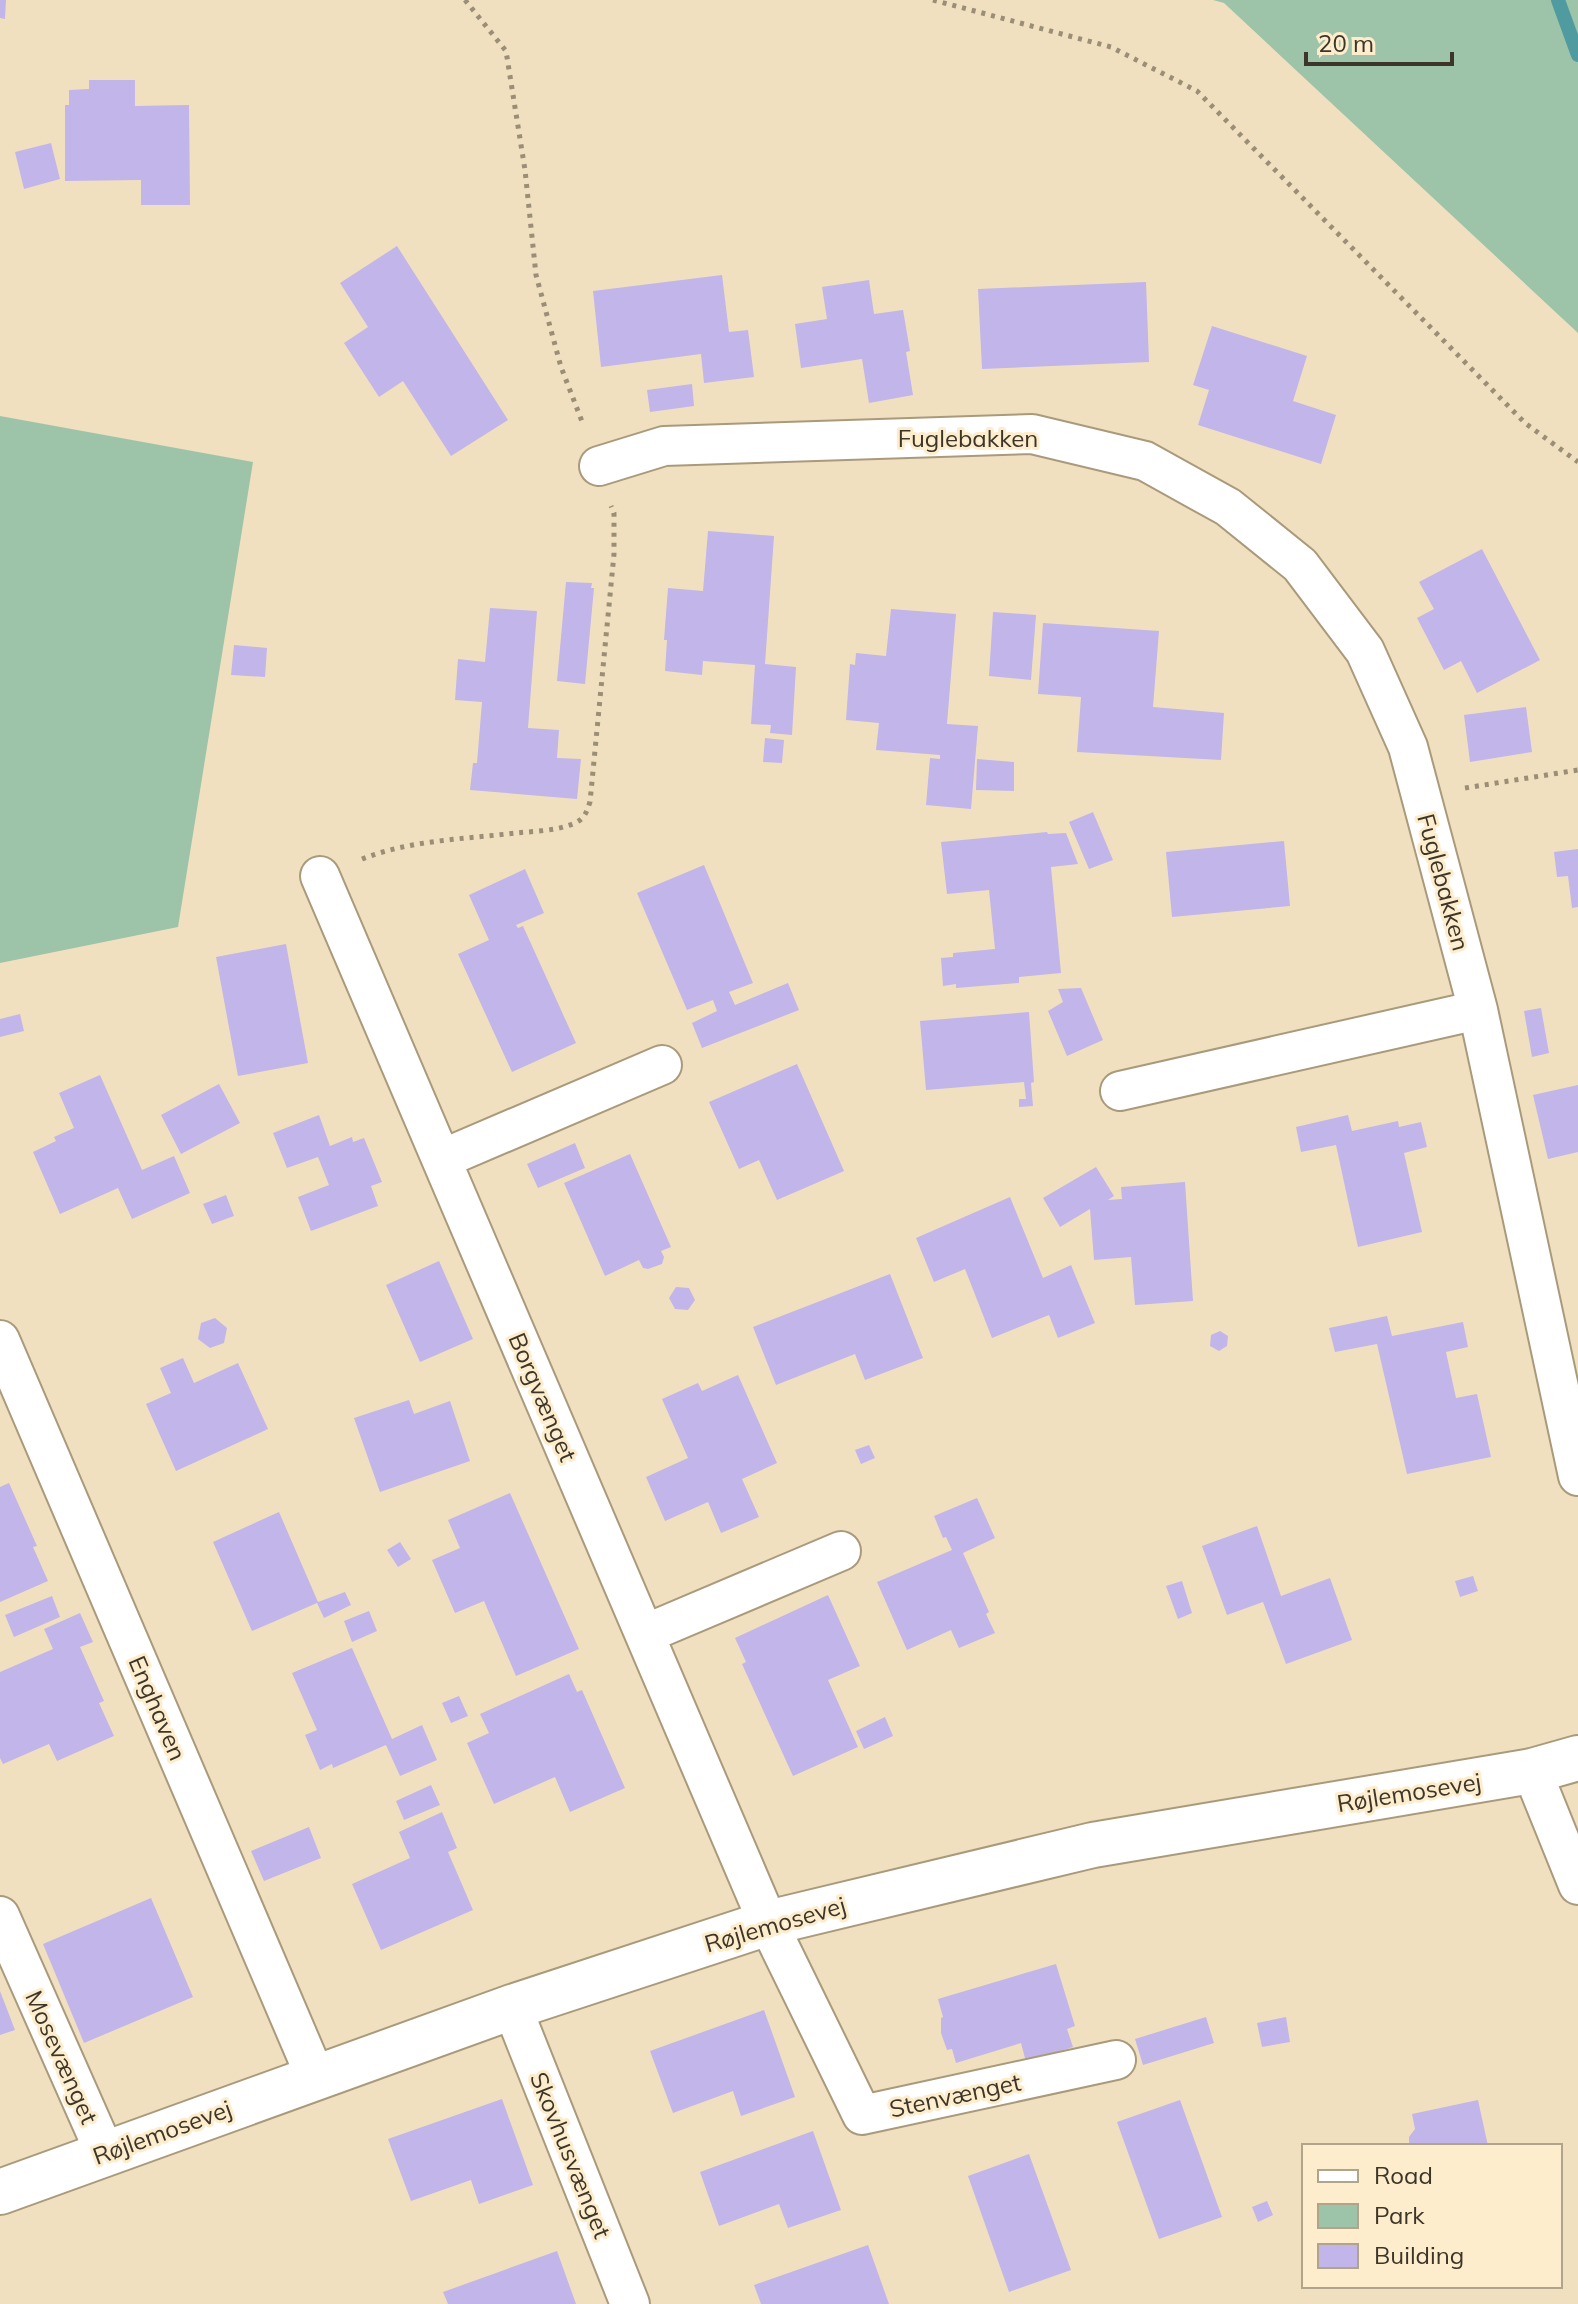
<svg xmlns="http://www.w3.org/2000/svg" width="1578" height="2304" viewBox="0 0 1578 2304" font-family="Mulish,sans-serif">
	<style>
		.green { fill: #9dc3a9 }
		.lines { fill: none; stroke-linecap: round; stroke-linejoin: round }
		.stream { stroke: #509ba0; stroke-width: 14 }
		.building { fill: #c1b5ea }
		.minor-casing { stroke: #aa9a7c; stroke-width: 42 }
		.tertiary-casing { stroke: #aa9a7c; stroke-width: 48 }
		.path { stroke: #9a8e77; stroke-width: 5; stroke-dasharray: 4 6; stroke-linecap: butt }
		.minor { stroke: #fff; stroke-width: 38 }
		.tertiary { stroke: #fff; stroke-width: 44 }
		.labels { text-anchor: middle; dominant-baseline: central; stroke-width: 6; stroke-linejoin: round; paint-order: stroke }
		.street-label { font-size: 24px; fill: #3c3629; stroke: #feedcc }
	</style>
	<rect width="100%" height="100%" fill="#f1e0bf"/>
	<path class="green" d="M 1213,0 L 1578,0 L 1578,333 L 1224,3 Z
		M 0,416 L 253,462 L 178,927 L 0,963 Z"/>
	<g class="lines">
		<path class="stream" d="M 1558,0 L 1578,55"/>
	</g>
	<path class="building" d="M 0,0 L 6,0 L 5,19 L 0,18 Z
		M 89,80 L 135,80 L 135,106 L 189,105 L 190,205 L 141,205 L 141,180 L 65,181 L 65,105 L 69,105 L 69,90 L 89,89 Z
		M 51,143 L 60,179 L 24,189 L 15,152 Z
		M 397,246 L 508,420 L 451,456 L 403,381 L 379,397 L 344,343 L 368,327 L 340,283 Z
		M 722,275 L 729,332 L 748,330 L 754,377 L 704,383 L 701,354 L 601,367 L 593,291 Z
		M 869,280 L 874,314 L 903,310 L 910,351 L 906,352 L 913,395 L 869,403 L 862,359 L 801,368 L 795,324 L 827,319 L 822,287 Z
		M 1146,282 L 1149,362 L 982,369 L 978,289 Z
		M 1212,326 L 1307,356 L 1293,401 L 1336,415 L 1321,464 L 1198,425 L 1209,390 L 1193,385 Z
		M 692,384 L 694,406 L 650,412 L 647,390 Z
		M 708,531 L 774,536 L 765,664 L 796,667 L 792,735 L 770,733 L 771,725 L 751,724 L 755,665 L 703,661 L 702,675 L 665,671 L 667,640 L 664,640 L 668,588 L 703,591 Z
		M 1482,549 L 1540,660 L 1477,693 L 1461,661 L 1444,670 L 1417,618 L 1434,609 L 1419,582 Z
		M 566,582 L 592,583 L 591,588 L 594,588 L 585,684 L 557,681 Z
		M 490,608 L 537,611 L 528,728 L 559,730 L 557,758 L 581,759 L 577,799 L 470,790 L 473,763 L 477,763 L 482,702 L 455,700 L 458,659 L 485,662 Z
		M 891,609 L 956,614 L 947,724 L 978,726 L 971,809 L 926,805 L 930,758 L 940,759 L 940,755 L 876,750 L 879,723 L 846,720 L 850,664 L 855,665 L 856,653 L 886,656 Z
		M 993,612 L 1036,615 L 1031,680 L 989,676 Z
		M 1043,623 L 1159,631 L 1153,707 L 1224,713 L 1221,760 L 1077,752 L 1081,697 L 1038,694 Z
		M 234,645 L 267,648 L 265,677 L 231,675 Z
		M 1526,707 L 1532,752 L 1470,762 L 1464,715 Z
		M 765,738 L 784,740 L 782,763 L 763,762 Z
		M 977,759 L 1014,762 L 1014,791 L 976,790 Z
		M 1093,812 L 1113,860 L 1089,869 L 1069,822 Z
		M 1047,832 L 1048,834 L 1066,833 L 1078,864 L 1051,867 L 1061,973 L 1019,977 L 1019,983 L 956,988 L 956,984 L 943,986 L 941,958 L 953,957 L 953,953 L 995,949 L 989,890 L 947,894 L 941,842 Z
		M 1284,841 L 1290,906 L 1172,917 L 1166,852 Z
		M 1578,849 L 1578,907 L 1572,908 L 1568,876 L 1557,877 L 1554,852 Z
		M 704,865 L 753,983 L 729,992 L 735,1005 L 788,983 L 799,1010 L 702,1048 L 692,1023 L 717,1011 L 713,1000 L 687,1010 L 637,893 Z
		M 525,869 L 544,913 L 516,925 L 518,928 L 523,926 L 576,1043 L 512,1072 L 458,954 L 489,940 L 469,895 Z
		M 286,944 L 308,1063 L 238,1076 L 216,957 Z
		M 1081,988 L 1103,1040 L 1067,1056 L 1048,1011 L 1063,1002 L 1058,989 Z
		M 1541,1008 L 1549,1053 L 1532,1057 L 1524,1011 Z
		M 1029,1012 L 1034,1082 L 1031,1083 L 1033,1106 L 1019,1107 L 1019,1099 L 1026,1099 L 1024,1082 L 926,1090 L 920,1021 Z
		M 20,1014 L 24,1031 L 0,1037 L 0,1019 Z
		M 797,1064 L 844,1171 L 777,1200 L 759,1160 L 739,1169 L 709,1102 Z
		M 100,1075 L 142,1170 L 174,1156 L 190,1193 L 132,1219 L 118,1188 L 60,1214 L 33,1152 L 56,1141 L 54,1137 L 74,1128 L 59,1093 Z
		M 219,1084 L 240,1123 L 181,1154 L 161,1115 Z
		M 1578,1085 L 1578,1152 L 1548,1159 L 1533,1095 Z
		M 319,1115 L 330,1146 L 352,1137 L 353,1142 L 364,1138 L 382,1182 L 371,1186 L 378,1206 L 311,1231 L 298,1197 L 329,1185 L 318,1157 L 287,1168 L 273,1133 Z
		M 1348,1115 L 1352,1131 L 1398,1121 L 1399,1127 L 1421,1122 L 1427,1147 L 1404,1153 L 1422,1232 L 1358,1247 L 1336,1145 L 1301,1152 L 1296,1127 Z
		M 575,1143 L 585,1168 L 538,1188 L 527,1164 Z
		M 630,1154 L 671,1247 L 661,1251 L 664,1257 L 662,1264 L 648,1269 L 643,1268 L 639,1260 L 605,1276 L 564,1183 Z
		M 1096,1167 L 1114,1196 L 1108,1200 L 1122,1199 L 1121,1187 L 1185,1182 L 1193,1301 L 1135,1305 L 1131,1257 L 1094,1260 L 1090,1209 L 1060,1227 L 1043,1198 Z
		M 226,1195 L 234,1216 L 212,1224 L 203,1204 Z
		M 1010,1197 L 1043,1278 L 1071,1265 L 1095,1323 L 1058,1338 L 1049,1315 L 992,1338 L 965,1269 L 934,1282 L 916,1238 Z
		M 439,1261 L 473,1339 L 420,1362 L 386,1285 Z
		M 890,1274 L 923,1358 L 865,1380 L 855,1354 L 776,1385 L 753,1327 Z
		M 676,1287 L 689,1288 L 695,1300 L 688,1310 L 675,1309 L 669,1298 Z
		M 1387,1316 L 1392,1336 L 1463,1322 L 1468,1347 L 1446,1352 L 1456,1398 L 1477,1394 L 1491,1457 L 1407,1474 L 1377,1344 L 1335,1352 L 1329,1328 Z
		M 215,1318 L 227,1328 L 224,1343 L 210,1348 L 198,1339 L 201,1323 Z
		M 1220,1331 L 1228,1336 L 1227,1346 L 1219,1351 L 1210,1346 L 1211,1335 Z
		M 183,1358 L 194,1383 L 238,1363 L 268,1429 L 176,1471 L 146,1404 L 171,1393 L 160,1368 Z
		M 738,1375 L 777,1463 L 742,1479 L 759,1517 L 721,1533 L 708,1502 L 665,1521 L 646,1477 L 688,1458 L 662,1399 L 698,1383 L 702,1391 Z
		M 409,1400 L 414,1414 L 450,1401 L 470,1461 L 380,1492 L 354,1418 Z
		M 869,1445 L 875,1458 L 861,1464 L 855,1450 Z
		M 9,1483 L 37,1546 L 33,1547 L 48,1581 L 0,1602 L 0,1487 Z
		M 510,1493 L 579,1649 L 516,1676 L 484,1601 L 455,1613 L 432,1560 L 460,1548 L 448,1520 Z
		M 977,1498 L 995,1538 L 963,1553 L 989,1612 L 986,1614 L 995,1633 L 959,1648 L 951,1630 L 907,1650 L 877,1582 L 952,1550 L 946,1537 L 943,1538 L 934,1516 Z
		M 279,1512 L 318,1602 L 345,1592 L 351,1605 L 324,1618 L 317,1603 L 252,1631 L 213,1542 Z
		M 1257,1526 L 1281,1596 L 1330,1578 L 1352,1640 L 1286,1664 L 1263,1602 L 1227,1615 L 1202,1546 Z
		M 400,1542 L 411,1559 L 398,1567 L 387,1550 Z
		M 1473,1576 L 1478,1591 L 1460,1597 L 1455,1581 Z
		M 1182,1581 L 1192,1613 L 1178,1619 L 1166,1586 Z
		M 828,1595 L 860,1666 L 828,1680 L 858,1747 L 793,1776 L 742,1664 L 746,1662 L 735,1638 Z
		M 52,1596 L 60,1617 L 14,1637 L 5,1615 Z
		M 369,1611 L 377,1631 L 352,1642 L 344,1621 Z
		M 80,1613 L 93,1642 L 80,1647 L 104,1701 L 99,1703 L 114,1736 L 57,1761 L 49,1744 L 3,1764 L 0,1758 L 0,1672 L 53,1649 L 44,1629 Z
		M 352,1648 L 392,1739 L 422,1725 L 437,1760 L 400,1776 L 386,1745 L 333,1768 L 332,1764 L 320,1770 L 305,1735 L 317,1730 L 292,1673 Z
		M 569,1674 L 577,1692 L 582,1690 L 625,1788 L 570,1812 L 555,1777 L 494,1804 L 467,1743 L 489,1733 L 480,1714 Z
		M 459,1696 L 468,1716 L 451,1723 L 442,1703 Z
		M 885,1717 L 893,1736 L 864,1749 L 856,1731 Z
		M 431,1785 L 440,1805 L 404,1820 L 396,1801 Z
		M 442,1812 L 457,1848 L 448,1852 L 473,1910 L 381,1950 L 352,1884 L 410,1858 L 399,1832 Z
		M 309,1827 L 321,1858 L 264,1881 L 251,1851 Z
		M 151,1898 L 193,1997 L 84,2043 L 43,1944 Z
		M 1056,1964 L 1075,2026 L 1067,2029 L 1073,2047 L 1026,2062 L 1021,2043 L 956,2063 L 952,2049 L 947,2050 L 941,2033 L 941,2018 L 943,2017 L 938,1999 Z
		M 0,1991 L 15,2030 L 0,2035 Z
		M 764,2010 L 795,2097 L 741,2116 L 733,2091 L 673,2113 L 650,2051 Z
		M 1206,2017 L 1214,2043 L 1143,2065 L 1135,2039 Z
		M 1286,2017 L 1290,2042 L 1262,2047 L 1257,2023 Z
		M 502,2099 L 533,2185 L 479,2204 L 471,2180 L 411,2201 L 388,2139 Z
		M 1180,2100 L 1222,2217 L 1159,2239 L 1117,2122 Z
		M 1478,2100 L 1488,2146 L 1409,2144 L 1409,2137 L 1415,2129 L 1412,2114 Z
		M 813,2131 L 841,2210 L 788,2228 L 779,2204 L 719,2226 L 700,2172 Z
		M 1029,2154 L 1071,2270 L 1009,2292 L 968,2176 Z
		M 1267,2201 L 1273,2215 L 1258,2222 L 1252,2207 Z
		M 868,2245 L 889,2304 L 761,2304 L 754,2285 Z
		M 557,2251 L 576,2304 L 448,2304 L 443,2292 Z"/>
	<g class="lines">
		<defs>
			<path id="minor" d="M 599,466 L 664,446 L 1032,434 L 1145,461 L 1228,507 L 1300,565 L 1365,651 L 1408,747 L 1478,1010 L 1578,1476
				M 320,876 L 768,1923 L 862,2115 L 1116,2060
				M 1120,1091 L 1478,1010
				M 442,1159 L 662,1065
				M 0,1340 L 315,2076
				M 645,1634 L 841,1551
				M 1532,1771 L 1578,1885
				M 0,1916 L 105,2153
				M 512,2007 L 630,2304"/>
			<path id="tertiary" d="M 0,2192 L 512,2007 L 768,1923 L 1093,1845 L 1532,1771 L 1578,1758"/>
		</defs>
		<use href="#minor" class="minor-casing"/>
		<use href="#tertiary" class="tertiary-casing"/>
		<path class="path" d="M 465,0 L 506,51 L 525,170 L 536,275 L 561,367 L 583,424
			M 933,0 L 1111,47 L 1197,91 L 1525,423 L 1578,462
			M 1465,788 L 1578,770
			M 362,859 C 410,840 465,839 516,833 C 536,831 559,831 577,822 C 586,817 587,810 590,802 L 614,554 L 614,513 L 611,506"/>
		<use href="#minor" class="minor"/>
		<use href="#tertiary" class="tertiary"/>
	</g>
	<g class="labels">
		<g class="street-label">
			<text x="968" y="438">Fuglebakken</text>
			<text transform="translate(1444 882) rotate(75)">Fuglebakken</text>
			<text transform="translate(543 1397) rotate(67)">Borgvænget</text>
			<text transform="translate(158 1708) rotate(67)">Enghaven</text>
			<text transform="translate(1409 1792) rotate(-9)">Røjlemosevej</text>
			<text transform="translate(775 1924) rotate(-16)">Røjlemosevej</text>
			<text transform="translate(62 2057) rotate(66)">Mosevænget</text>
			<text transform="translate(955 2095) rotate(-12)">Stenvænget</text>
			<text transform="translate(162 2132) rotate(-20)">Røjlemosevej</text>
			<text transform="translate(571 2155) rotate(68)">Skovhusvænget</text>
		</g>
	</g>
	<rect x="1302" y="2144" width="260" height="144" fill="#feedcc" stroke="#b0a48b" stroke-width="2"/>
	<rect x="1318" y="2170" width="40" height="12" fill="#ffffff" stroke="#b0a48b" stroke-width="2"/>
	<text x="1374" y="2184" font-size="24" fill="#3c3629">Road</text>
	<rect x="1318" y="2204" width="40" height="24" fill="#9dc3a9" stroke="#b0a48b" stroke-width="2"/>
	<text x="1374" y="2224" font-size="24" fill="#3c3629">Park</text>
	<rect x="1318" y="2244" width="40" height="24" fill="#c1b5ea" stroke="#b0a48b" stroke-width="2"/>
	<text x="1374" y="2264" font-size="24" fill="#3c3629">Building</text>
	<path d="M1306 52v12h146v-12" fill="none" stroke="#3c3629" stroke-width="4"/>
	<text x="1318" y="52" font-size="24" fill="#3c3629" stroke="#feedcc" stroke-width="6" paint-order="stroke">20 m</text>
</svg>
